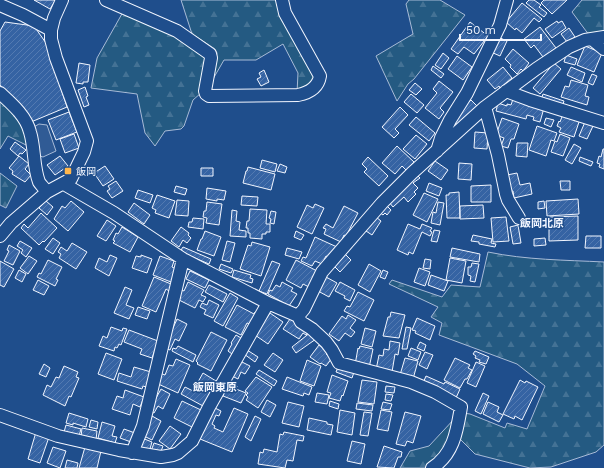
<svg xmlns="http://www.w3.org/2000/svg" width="604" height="468" viewBox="0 0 604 468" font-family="'Work Sans','Noto Sans JP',sans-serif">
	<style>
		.forest { fill: url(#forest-firs); stroke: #a8bbd7 }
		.parking { fill: #305b95; stroke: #a8bbd7 }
		.building { fill: url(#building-hatch); stroke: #f2f6ff }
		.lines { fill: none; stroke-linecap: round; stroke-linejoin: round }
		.minor-casing { stroke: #f2f6ff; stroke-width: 14 }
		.minor { stroke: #1f4e8c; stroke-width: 12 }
		.poi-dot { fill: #ffb74d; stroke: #1f4e8c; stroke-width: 1.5 }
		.labels { text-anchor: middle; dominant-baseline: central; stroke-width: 3; stroke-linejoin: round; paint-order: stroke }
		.poi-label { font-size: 10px; fill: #f2f6ff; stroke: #1f4e8c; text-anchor: start }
		.neighbourhood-label { font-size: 11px; font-weight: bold; fill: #f2f6ff; stroke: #1f4e8c }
	</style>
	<defs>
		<pattern id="forest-firs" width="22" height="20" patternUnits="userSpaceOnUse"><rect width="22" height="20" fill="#245a82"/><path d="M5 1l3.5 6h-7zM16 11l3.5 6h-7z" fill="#447295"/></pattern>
		<pattern id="building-hatch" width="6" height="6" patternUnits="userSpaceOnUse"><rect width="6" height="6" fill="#3563a3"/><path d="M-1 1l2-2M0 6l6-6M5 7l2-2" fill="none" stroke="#537ab1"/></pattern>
	</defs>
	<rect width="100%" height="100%" fill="#1f4e8c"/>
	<path class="forest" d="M 181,0 L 278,0 L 314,77 L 310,85 L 297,93 L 298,73 L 283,44 L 256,60 L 224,60 L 213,79 L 217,53 L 215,49 L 192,34 Z
		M 409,0 L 440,0 L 465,15 L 414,79 L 408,84 L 397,101 L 376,56 L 413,34 L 406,4 Z
		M 582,0 L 604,0 L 604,32 L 589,35 L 572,12 Z
		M 123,12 L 170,32 L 207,58 L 201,93 L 193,100 L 184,126 L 181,129 L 165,131 L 155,146 L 145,133 L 137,94 L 91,88 L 97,58 Z
		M 0,99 L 20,120 L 28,146 L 8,136 L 0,149 Z
		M 0,173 L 17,186 L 6,208 L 0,205 Z
		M 488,252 C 526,260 565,260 604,262 L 604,445 L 596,452 L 551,467 L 530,468 L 475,454 L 459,438 L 463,413 L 470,414 L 505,428 L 507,423 L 527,429 L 545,386 L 517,364 L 439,335 L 442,323 L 431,317 L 438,307 L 389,284 L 392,280 L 442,297 L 451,285 L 480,287 Z
		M 456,417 L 452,437 L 437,461 L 425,468 L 400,468 L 410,451 L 429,446 Z"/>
	<path class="parking" d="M 39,124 L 47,125 L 56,151 L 43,157 L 37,155 L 32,128 Z"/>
	<path class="building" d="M 34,0 L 54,0 L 55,1 L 50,9 Z
		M 529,0 L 534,0 L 541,5 L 539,7 L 547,13 L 544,17 L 526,3 Z
		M 544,0 L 567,0 L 552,14 L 541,3 Z
		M 522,3 L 542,19 L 539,22 L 534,18 L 522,33 L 516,28 L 515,30 L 506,22 Z
		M 557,21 L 558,23 L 562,21 L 566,28 L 552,38 L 545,29 Z
		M 5,22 L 34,26 L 46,43 L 67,107 L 31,122 L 12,96 L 0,85 L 0,31 Z
		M 470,22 L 488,36 L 474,54 L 464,47 L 458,54 L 451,49 Z
		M 540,27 L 556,48 L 543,57 L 534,45 L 531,48 L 524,39 Z
		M 569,28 L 575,37 L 567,42 L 561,34 Z
		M 498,37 L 507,41 L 500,56 L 491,52 Z
		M 585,46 L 602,53 L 594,72 L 577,65 Z
		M 513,49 L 529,63 L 523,71 L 521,69 L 517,74 L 510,67 L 511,65 L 505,59 Z
		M 443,53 L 449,58 L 441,69 L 435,65 Z
		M 566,55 L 577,59 L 575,65 L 564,62 Z
		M 457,56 L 472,67 L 463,80 L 448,69 Z
		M 79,63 L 90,65 L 88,82 L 83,82 L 83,84 L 76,83 Z
		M 554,63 L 561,69 L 540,94 L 533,88 Z
		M 433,66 L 444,74 L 441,78 L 431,70 Z
		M 503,67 L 512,78 L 500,88 L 499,86 L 495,89 L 487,80 Z
		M 571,67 L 585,73 L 582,82 L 567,75 Z
		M 264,70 L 269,82 L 261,86 L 257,79 L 261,77 L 259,73 Z
		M 592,74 L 597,76 L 593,85 L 588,83 Z
		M 571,80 L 588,85 L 585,96 L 589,97 L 587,105 L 561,97 L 565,86 L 569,87 Z
		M 439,81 L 453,92 L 440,108 L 444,112 L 439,119 L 425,108 L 437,93 L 433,89 Z
		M 415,83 L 422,89 L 416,95 L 409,90 Z
		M 85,87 L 88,96 L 86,97 L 89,105 L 84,107 L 78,90 Z
		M 411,94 L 424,105 L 417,113 L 404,102 Z
		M 543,94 L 564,101 L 562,107 L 541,100 Z
		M 513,99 L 544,108 L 540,122 L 533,120 L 534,117 L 527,115 L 526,119 L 496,111 L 498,103 L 507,106 L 507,104 L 511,105 Z
		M 471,100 L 477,106 L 455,126 L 452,123 L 460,116 L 458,114 L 461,109 Z
		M 400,107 L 408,115 L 395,129 L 399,133 L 394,138 L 382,127 Z
		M 69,112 L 77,132 L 56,140 L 48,120 Z
		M 563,114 L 580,119 L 574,137 L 559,132 L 561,128 L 557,126 L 559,121 L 560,122 Z
		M 416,117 L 435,133 L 429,141 L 409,125 Z
		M 502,118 L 519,124 L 514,139 L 511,139 L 508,148 L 501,146 L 504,138 L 496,135 Z
		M 546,118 L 554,120 L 551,127 L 544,124 Z
		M 585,122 L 593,126 L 587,139 L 579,136 Z
		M 537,126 L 557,133 L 554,141 L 551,140 L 546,156 L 529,150 Z
		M 475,132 L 488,133 L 487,149 L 474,148 Z
		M 74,134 L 79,148 L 65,153 L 60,139 Z
		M 560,134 L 570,138 L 563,156 L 551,152 L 555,141 L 557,142 Z
		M 416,135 L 427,144 L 415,159 L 403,149 Z
		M 15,142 L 26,150 L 22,154 L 20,153 L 18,156 L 10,149 Z
		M 517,143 L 528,143 L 527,157 L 516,156 Z
		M 574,144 L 581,148 L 572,164 L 565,160 Z
		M 397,146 L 414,162 L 406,170 L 402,166 L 395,174 L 382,163 Z
		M 603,149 L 604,149 L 604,169 L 599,167 L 600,164 L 597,163 L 599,156 L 601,157 Z
		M 19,156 L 29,164 L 25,169 L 31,175 L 25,182 L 12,174 L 13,171 L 9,168 Z
		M 60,156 L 68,166 L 55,175 L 47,165 Z
		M 368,157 L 388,176 L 379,186 L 364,172 L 367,169 L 362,164 Z
		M 580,157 L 593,162 L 591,166 L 579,161 Z
		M 262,160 L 277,164 L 275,172 L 260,168 Z
		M 435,161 L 448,170 L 441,180 L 428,171 Z
		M 459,163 L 472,164 L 471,180 L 458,179 Z
		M 280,164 L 287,167 L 285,173 L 277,171 Z
		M 105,166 L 114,179 L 103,186 L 94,173 Z
		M 248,167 L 275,174 L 271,190 L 243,183 L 246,171 L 247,171 Z
		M 201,168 L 213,168 L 213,176 L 201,176 Z
		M 517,173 L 520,185 L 530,183 L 532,194 L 514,198 L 513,191 L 510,191 L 507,175 Z
		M 418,176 L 420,178 L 413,183 L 418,188 L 414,192 L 416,194 L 408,202 L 404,197 L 393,207 L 389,202 Z
		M 116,181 L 123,191 L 112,198 L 107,191 L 110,189 L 108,186 Z
		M 560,181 L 570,181 L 570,190 L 561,190 Z
		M 429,183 L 442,188 L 439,196 L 426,191 Z
		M 491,185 L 491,202 L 471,202 L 471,186 Z
		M 176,186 L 187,189 L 185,195 L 174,192 Z
		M 207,188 L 226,191 L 224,200 L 217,199 L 217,201 L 206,199 Z
		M 138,190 L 153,195 L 150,203 L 135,198 Z
		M 459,192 L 460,218 L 447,218 L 446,195 L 449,195 L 449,193 Z
		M 424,193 L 438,199 L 427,222 L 413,215 Z
		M 157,195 L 175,201 L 169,218 L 155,213 L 156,210 L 152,208 Z
		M 242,196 L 258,197 L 257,206 L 241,205 Z
		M 578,199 L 579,214 L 547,216 L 546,201 Z
		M 177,200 L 189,201 L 188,216 L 175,215 Z
		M 46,201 L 53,207 L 47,215 L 39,208 Z
		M 71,201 L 84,212 L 68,231 L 54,219 L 62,206 L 65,208 Z
		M 544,201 L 545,208 L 538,209 L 538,202 Z
		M 207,202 L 222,204 L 219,225 L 206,223 L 207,218 L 203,217 L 204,211 L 206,211 Z
		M 438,202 L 444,203 L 440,225 L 431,223 L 433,212 L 436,213 Z
		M 134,203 L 150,215 L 144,224 L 128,212 Z
		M 315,204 L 324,208 L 312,234 L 297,227 L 307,205 L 313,208 Z
		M 386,205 L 391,210 L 387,215 L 385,213 L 383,215 L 379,212 Z
		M 483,205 L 484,218 L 460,219 L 460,206 Z
		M 344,206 L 358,213 L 346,236 L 344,235 L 341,242 L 324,234 L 326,229 L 323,228 L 326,224 L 333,228 Z
		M 250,209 L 267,210 L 266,224 L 270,224 L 270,232 L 266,232 L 266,234 L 262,234 L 262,239 L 250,238 L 250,233 L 248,233 L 248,228 L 246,228 L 247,221 L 249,221 Z
		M 232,210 L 237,211 L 236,221 L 240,222 L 239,230 L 246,231 L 246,237 L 230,236 Z
		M 271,211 L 276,212 L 274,224 L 270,223 L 271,219 L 269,218 Z
		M 41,213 L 57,228 L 44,242 L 43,241 L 39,245 L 21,228 L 24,224 L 28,228 Z
		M 578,216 L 578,240 L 549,241 L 549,217 Z
		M 376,217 L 381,221 L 372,235 L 366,231 Z
		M 506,217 L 509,241 L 493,242 L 491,218 Z
		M 193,218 L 204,219 L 203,229 L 188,227 L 189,222 L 192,222 Z
		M 107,220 L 116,226 L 106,241 L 97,236 Z
		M 408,224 L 420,229 L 422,224 L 432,228 L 430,231 L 432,232 L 430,236 L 422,232 L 413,254 L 409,252 L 408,255 L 397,250 Z
		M 518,225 L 521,243 L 513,244 L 510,227 Z
		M 122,227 L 138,237 L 130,252 L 113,243 L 115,241 L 113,240 L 116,233 L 118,234 Z
		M 181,227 L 189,233 L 188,235 L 191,238 L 187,243 L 183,240 L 179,247 L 171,241 Z
		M 434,230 L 440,231 L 437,242 L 431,241 Z
		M 205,231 L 221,237 L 214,256 L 197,250 L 201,239 L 202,239 Z
		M 296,231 L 304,235 L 301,240 L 294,237 Z
		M 473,235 L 492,239 L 491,243 L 496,244 L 495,247 L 479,244 L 479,242 L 471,241 Z
		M 586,236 L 601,236 L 601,248 L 585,248 Z
		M 315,237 L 337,247 L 330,258 L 326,256 L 322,264 L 315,261 L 312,266 L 301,261 L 303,257 L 306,258 Z
		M 53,238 L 60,243 L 53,254 L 45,249 Z
		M 545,238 L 546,245 L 534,246 L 534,239 Z
		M 20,241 L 32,248 L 26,257 L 21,253 L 23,250 L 17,246 Z
		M 227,241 L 235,243 L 230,262 L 222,260 Z
		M 252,242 L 270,247 L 261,276 L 240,269 L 248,245 L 251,246 Z
		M 72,243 L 87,252 L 76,269 L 59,258 L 61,254 L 58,252 L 61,247 L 67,251 Z
		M 9,245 L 20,251 L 13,265 L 4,261 L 9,251 L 7,250 Z
		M 183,247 L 211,259 L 209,264 L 188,255 L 181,250 Z
		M 287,248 L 302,252 L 299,259 L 285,255 Z
		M 452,248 L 480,254 L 479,262 L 450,257 Z
		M 345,254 L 351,260 L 340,272 L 334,266 Z
		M 110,255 L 117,258 L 109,276 L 95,268 L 99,258 L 107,262 Z
		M 141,255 L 152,259 L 147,273 L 132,268 L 136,256 L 141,257 Z
		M 29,256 L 37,261 L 28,274 L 20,268 Z
		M 160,256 L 174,261 L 172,267 L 176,269 L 171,282 L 153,275 Z
		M 450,258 L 466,261 L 462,283 L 446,280 Z
		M 425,259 L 431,260 L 430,269 L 423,268 Z
		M 48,260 L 62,267 L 56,279 L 58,280 L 55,286 L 37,277 L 39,273 L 41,274 Z
		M 296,260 L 317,271 L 309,287 L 303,284 L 301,288 L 286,280 Z
		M 0,261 L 14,269 L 4,287 L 0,285 Z
		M 272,261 L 280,264 L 267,294 L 259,291 Z
		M 472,263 L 479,264 L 475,282 L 470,281 L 471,276 L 468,275 L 468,267 L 471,267 Z
		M 221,264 L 233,269 L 231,273 L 219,269 Z
		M 369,264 L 381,271 L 370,292 L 358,285 Z
		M 419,268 L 430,272 L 425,286 L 414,282 Z
		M 19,270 L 26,274 L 22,282 L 15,278 Z
		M 234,270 L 251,275 L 250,278 L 253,279 L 252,283 L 232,277 Z
		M 383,270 L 388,272 L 385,279 L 380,277 Z
		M 190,271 L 209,280 L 205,288 L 186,279 Z
		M 431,275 L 448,281 L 444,291 L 428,285 Z
		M 154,277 L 171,284 L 169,291 L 166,289 L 156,312 L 142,306 Z
		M 326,277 L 337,283 L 329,297 L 318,291 Z
		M 38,280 L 49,286 L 44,295 L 33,290 Z
		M 188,282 L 204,290 L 201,295 L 206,297 L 203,302 L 199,300 L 195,308 L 179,300 L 181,297 L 178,296 L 182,290 L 184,291 Z
		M 282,282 L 293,288 L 291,291 L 297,294 L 289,306 L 268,294 L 270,290 L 272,291 L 276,285 L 280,287 Z
		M 340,282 L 355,290 L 350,301 L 344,298 L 345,296 L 335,291 Z
		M 209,285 L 227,294 L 223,302 L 205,292 Z
		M 125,287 L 132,290 L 126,305 L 134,308 L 129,319 L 114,313 Z
		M 358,292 L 374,300 L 364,321 L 344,311 L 347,306 L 350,307 Z
		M 230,293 L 238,298 L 223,326 L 214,321 Z
		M 209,300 L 219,305 L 213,318 L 204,314 L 206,310 L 200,307 L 202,303 L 207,305 Z
		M 237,305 L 254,314 L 255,312 L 256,313 L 250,324 L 247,323 L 241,335 L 225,327 Z
		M 138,307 L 150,311 L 147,319 L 135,315 Z
		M 391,312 L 405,315 L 399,338 L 383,336 L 388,317 L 390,317 Z
		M 270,313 L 283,322 L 268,344 L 255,335 Z
		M 348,315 L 356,320 L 350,328 L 355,332 L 351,337 L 345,333 L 339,341 L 329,334 L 342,316 L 346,319 Z
		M 417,318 L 435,326 L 430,340 L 415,333 L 416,331 L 412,330 Z
		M 177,319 L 187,324 L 179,341 L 175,339 L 170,350 L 165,348 L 166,344 Z
		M 290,319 L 309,331 L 306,335 L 303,333 L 299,339 L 283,329 Z
		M 111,327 L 122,331 L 123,328 L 127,329 L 121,345 L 119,344 L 117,348 L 115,347 L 114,351 L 99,346 L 103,336 L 107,338 Z
		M 406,327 L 411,328 L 407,349 L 402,349 Z
		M 365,328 L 376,331 L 372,347 L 361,344 Z
		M 129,330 L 158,341 L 152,358 L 140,354 L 142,349 L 124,342 Z
		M 211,332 L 227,340 L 211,371 L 197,364 L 198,363 L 196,361 Z
		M 311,332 L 316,339 L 296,353 L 292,347 Z
		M 236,335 L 241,338 L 232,354 L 228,351 L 232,344 L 231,343 Z
		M 390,341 L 400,343 L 398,355 L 395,354 L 392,372 L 376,370 L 379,355 L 383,356 L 384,349 L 389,350 Z
		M 420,342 L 426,345 L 424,351 L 417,348 Z
		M 319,345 L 328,352 L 326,354 L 332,358 L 326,366 L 321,363 L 320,364 L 310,357 Z
		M 178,346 L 196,355 L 193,362 L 172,351 L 173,348 L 176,349 Z
		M 360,346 L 373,349 L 369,368 L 355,365 L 358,348 L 359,349 Z
		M 411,348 L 421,352 L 418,360 L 408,356 Z
		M 247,350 L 258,357 L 255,362 L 244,354 Z
		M 475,351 L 489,357 L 486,364 L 479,362 L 480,360 L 475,358 L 476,356 L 473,354 Z
		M 425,352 L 433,355 L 427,369 L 419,365 Z
		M 106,353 L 122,359 L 114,380 L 98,374 Z
		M 273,353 L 283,360 L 275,372 L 264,365 Z
		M 405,358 L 418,361 L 413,379 L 400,375 Z
		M 455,358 L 470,365 L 468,368 L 472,370 L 467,379 L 465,379 L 460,388 L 444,380 Z
		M 176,359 L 190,365 L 178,393 L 156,383 L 160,373 L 165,375 L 169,365 L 173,366 Z
		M 307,360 L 321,366 L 314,386 L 300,381 Z
		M 240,361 L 250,366 L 245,374 L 241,372 L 238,379 L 232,376 Z
		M 476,362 L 485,366 L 476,387 L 467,383 Z
		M 44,364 L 50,368 L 46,377 L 39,374 Z
		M 64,366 L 78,372 L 76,377 L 79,378 L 71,397 L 69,396 L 65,406 L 43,395 L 47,385 L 51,387 L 56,377 L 59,378 Z
		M 134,367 L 151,372 L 146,387 L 143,386 L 142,389 L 117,381 L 119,373 L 131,377 Z
		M 338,367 L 354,372 L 352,378 L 336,372 Z
		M 259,370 L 277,381 L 274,386 L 256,374 Z
		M 203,373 L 216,381 L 203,406 L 181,394 L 185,387 L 193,391 Z
		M 332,375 L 348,381 L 343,396 L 342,395 L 340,401 L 329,398 L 331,393 L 327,392 Z
		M 426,376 L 444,384 L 445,382 L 460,389 L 456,398 L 423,383 Z
		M 256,377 L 272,387 L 258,408 L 246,400 L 248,397 L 246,395 L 248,393 L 245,391 Z
		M 287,377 L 312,387 L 309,395 L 304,393 L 303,396 L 282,389 Z
		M 229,380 L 234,382 L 234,384 L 237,386 L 236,389 L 246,393 L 241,403 L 223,396 Z
		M 362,380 L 377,382 L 374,404 L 358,402 Z
		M 520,380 L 525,383 L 526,381 L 538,387 L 522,420 L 515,416 L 514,419 L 503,414 Z
		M 386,386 L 395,387 L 394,393 L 385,392 Z
		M 161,389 L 170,394 L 163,409 L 158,406 L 154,413 L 149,411 Z
		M 125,390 L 144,397 L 140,407 L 133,404 L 130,415 L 112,409 L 117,396 L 123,398 Z
		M 317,393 L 329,395 L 327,404 L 315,402 Z
		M 483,393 L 489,396 L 481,414 L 475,411 Z
		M 386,394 L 393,395 L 391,401 L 385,400 Z
		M 267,400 L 276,405 L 270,417 L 261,412 Z
		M 182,401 L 201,410 L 192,427 L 174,418 Z
		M 330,401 L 339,404 L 338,409 L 329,406 Z
		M 288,402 L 304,406 L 299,427 L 282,423 Z
		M 383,402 L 392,404 L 390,410 L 381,409 Z
		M 488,402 L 499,407 L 497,412 L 503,415 L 499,422 L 483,414 Z
		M 357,403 L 373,405 L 372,411 L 356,409 Z
		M 213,407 L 221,411 L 219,416 L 216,415 L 212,424 L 215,426 L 214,428 L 223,432 L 234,408 L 248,414 L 232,452 L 200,439 Z
		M 340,410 L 355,413 L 352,435 L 337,432 Z
		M 381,410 L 392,412 L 388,431 L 377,429 Z
		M 364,412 L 372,413 L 368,436 L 360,435 Z
		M 405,412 L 421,416 L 413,443 L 407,441 L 405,446 L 396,444 Z
		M 69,413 L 88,419 L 86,427 L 73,423 L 73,425 L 66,423 Z
		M 152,416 L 161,421 L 152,440 L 144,436 L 146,428 Z
		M 255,416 L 261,419 L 251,441 L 245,437 Z
		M 309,418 L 327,422 L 327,424 L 333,425 L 331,435 L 307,430 Z
		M 91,420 L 98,422 L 97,429 L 89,427 Z
		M 102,422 L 115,426 L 112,436 L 117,437 L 115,443 L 98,438 Z
		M 66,425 L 81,429 L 79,436 L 64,432 Z
		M 170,426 L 181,434 L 170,449 L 159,441 Z
		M 82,428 L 97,431 L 96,440 L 81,437 Z
		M 124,429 L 135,433 L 131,442 L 120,438 Z
		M 36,432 L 49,437 L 40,463 L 28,459 Z
		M 284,432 L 304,436 L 303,441 L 297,440 L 293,461 L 287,460 L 285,468 L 258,464 L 260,452 L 263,453 L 264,449 L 277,452 L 280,434 L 283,435 Z
		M 142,438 L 152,442 L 149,452 L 138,448 Z
		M 352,441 L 365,444 L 361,464 L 347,461 Z
		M 154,443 L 163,446 L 160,454 L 151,451 Z
		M 384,446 L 402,452 L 401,457 L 398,457 L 394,468 L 377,467 Z
		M 53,447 L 66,451 L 60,468 L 47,463 Z
		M 85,447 L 101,451 L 97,468 L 79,468 Z
		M 67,460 L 78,463 L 77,468 L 65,468 Z"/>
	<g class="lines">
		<defs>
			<path id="minor" d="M 106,0 L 177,31 L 210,54 L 211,58 L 205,91 L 206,94 L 209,96 L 298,95 C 308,93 318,88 320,76 L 285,13 L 282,0
				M 0,5 L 23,15 L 51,30
				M 593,40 L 604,49
				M 506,91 L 530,100 L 604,123
				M 0,93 C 12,104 26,116 30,132 C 35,148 33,166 39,182 C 41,185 45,189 47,192
				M 485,107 L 498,155 L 506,194 L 508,200 L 519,218
				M 437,151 L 441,138 L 450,120 L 467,93 L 500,25 L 507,0
				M 64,184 L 114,213 L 183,259 L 268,303 L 298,316 L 301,322 L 312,329 L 326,342 L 332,350 L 339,363 L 411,382 L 435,392 L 461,407 C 457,430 454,454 432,468
				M 0,236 L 11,223 L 47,192 L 71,179 L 84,152 L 87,141 L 56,58 L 51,39 L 51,30 L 54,18 L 62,0
				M 298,316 L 304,309 L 322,272 L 382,203 L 412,173 L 485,107 L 536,69 L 569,47 L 585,40 L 604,37
				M 0,415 L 58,436 L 119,450 L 161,457 L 173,455 L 178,453 L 192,441 L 209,407 L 268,303
				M 132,453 L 143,426 L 183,259"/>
		</defs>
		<use href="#minor" class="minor-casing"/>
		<use href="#minor" class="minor"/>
	</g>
	<rect class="poi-dot" x="64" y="167" width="8" height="8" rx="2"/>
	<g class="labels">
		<g class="poi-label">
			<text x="76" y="171">飯岡</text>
		</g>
		<g class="neighbourhood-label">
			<text x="542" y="223">飯岡北原</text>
			<text x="215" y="387">飯岡東原</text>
		</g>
	</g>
	<path d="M460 34v6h81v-6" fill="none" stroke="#f2f6ff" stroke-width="2"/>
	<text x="466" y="34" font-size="12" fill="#f2f6ff" stroke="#1f4e8c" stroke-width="3" paint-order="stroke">50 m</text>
</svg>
